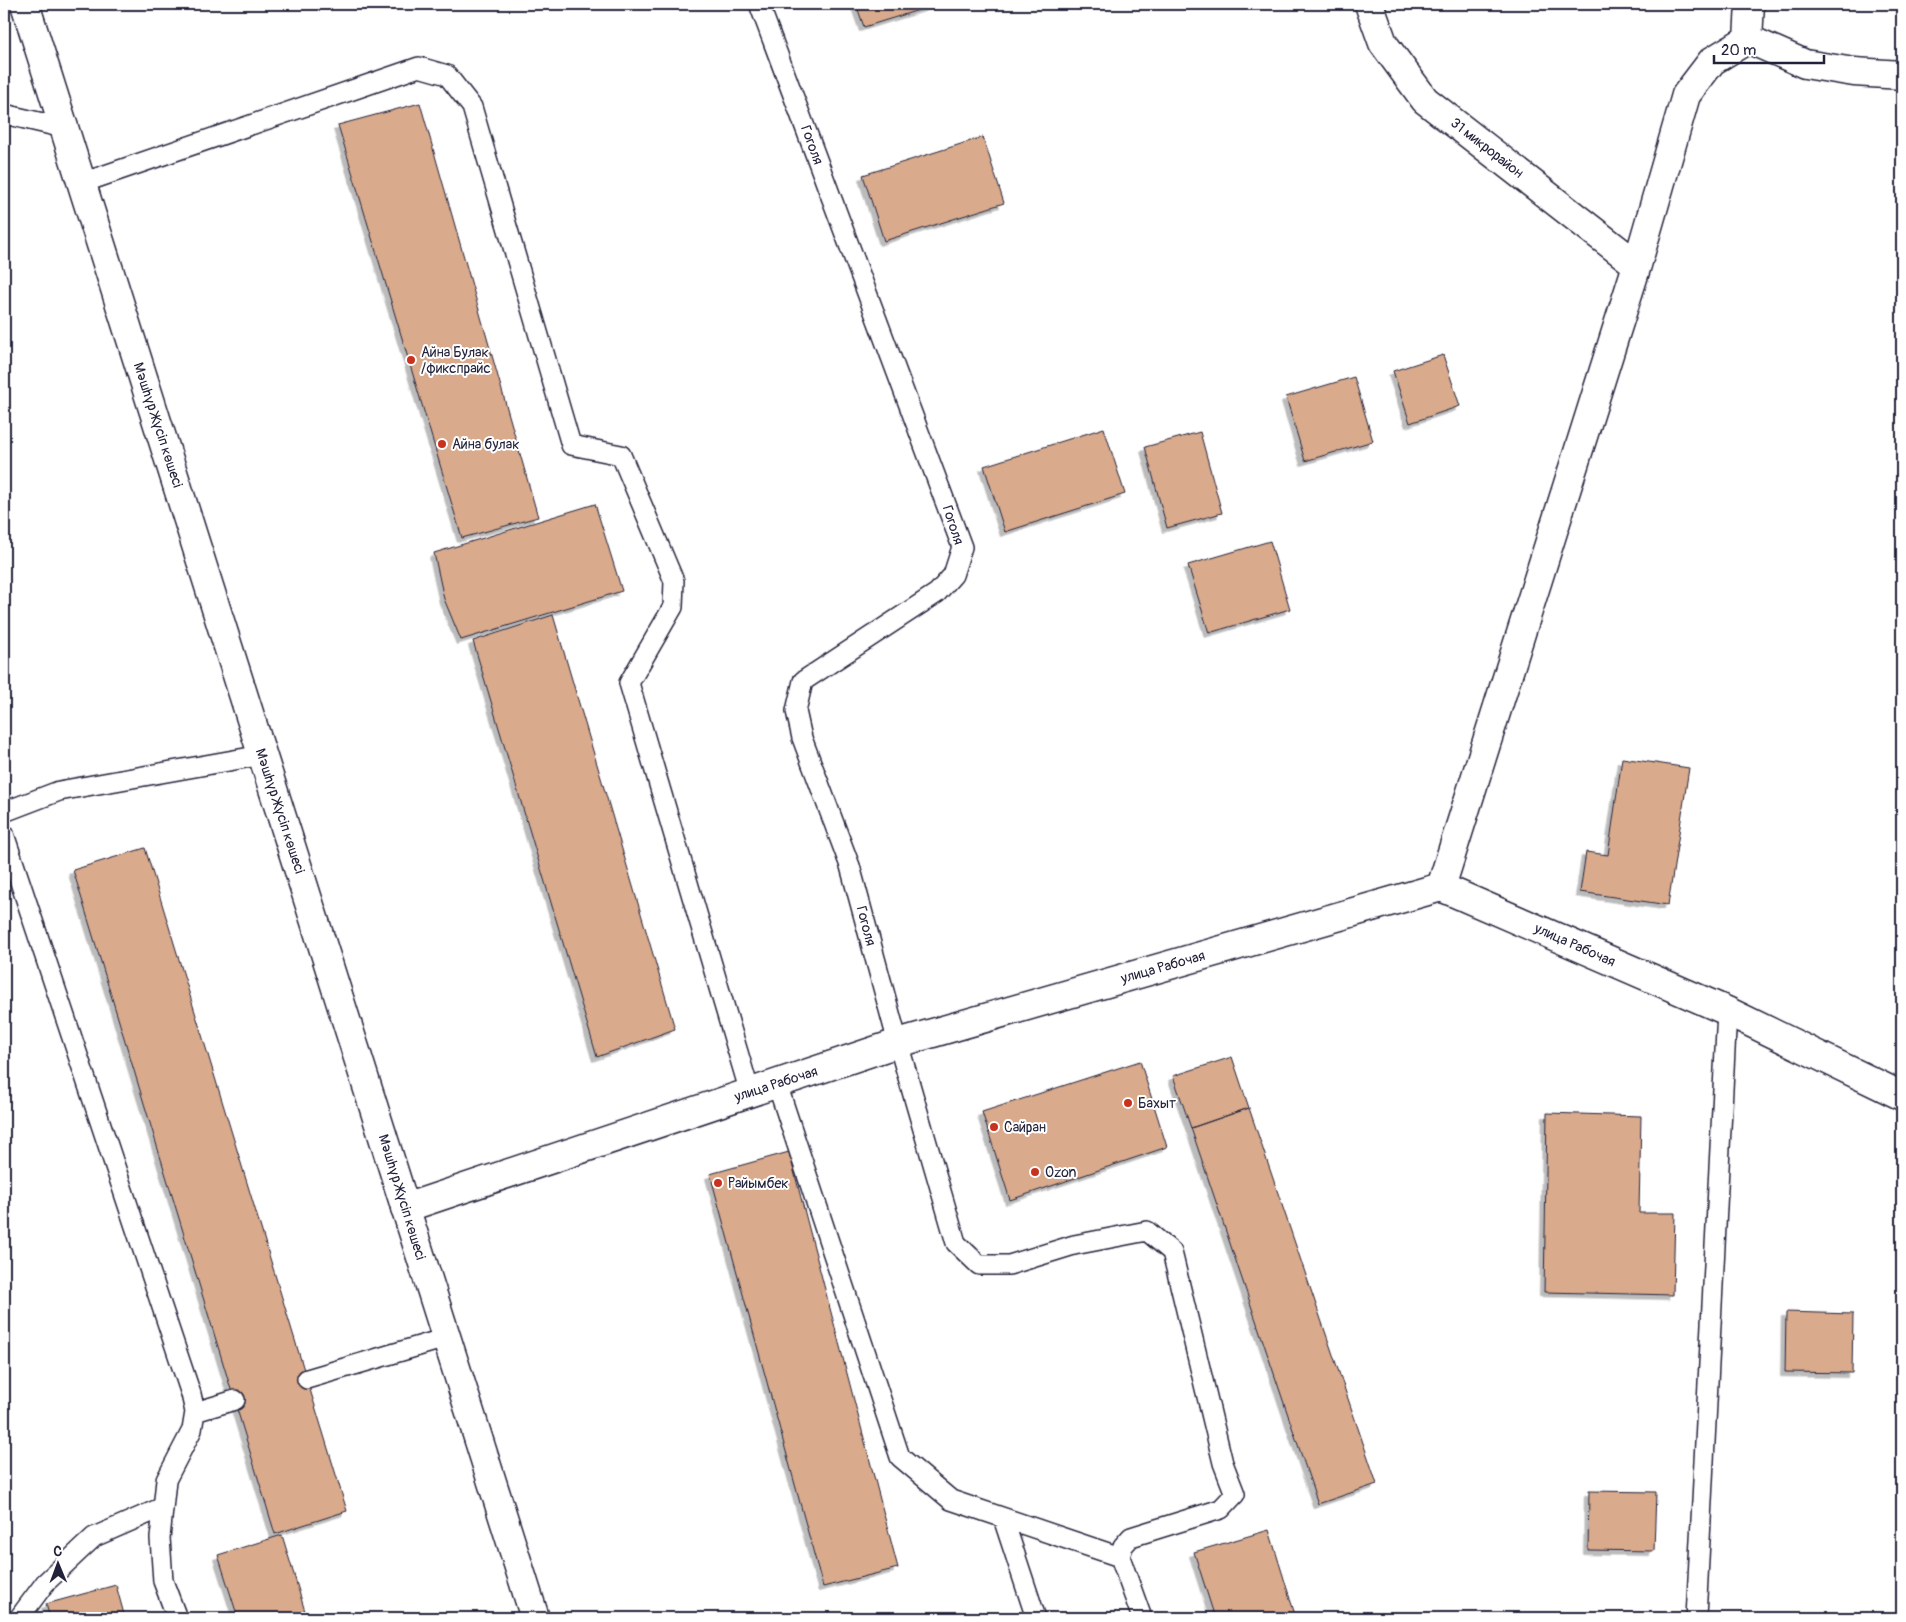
<svg xmlns="http://www.w3.org/2000/svg" width="1906" height="1622" viewBox="0 0 1906 1622" font-family="Pangolin,sans-serif">
	<style>
		.building { fill: #d9aa8b; stroke: #22223b; filter: url(#shadow) }
		.lines { fill: none; stroke-linecap: round; stroke-linejoin: round }
		.service-casing { stroke: #22223b; stroke-width: 22 }
		.minor-casing { stroke: #22223b; stroke-width: 31 }
		.secondary-casing { stroke: #22223b; stroke-width: 31 }
		.service { stroke: #fff; stroke-width: 19 }
		.minor { stroke: #fff; stroke-width: 28 }
		.secondary { stroke: #fff; stroke-width: 28 }
		.poi-dot { fill: #c8321e; stroke: #fff; stroke-width: 2 }
		.labels { text-anchor: middle; dominant-baseline: central; stroke-width: 4; stroke-linejoin: round; paint-order: stroke }
		.street-label { font-size: 14px; fill: #22223b; stroke: #fff }
		.poi-label { font-size: 14px; fill: #22223b; stroke: #fff; text-anchor: start }
	</style>
	<defs>
		<filter id="shadow"><feDropShadow dx="-4.5" dy="4.5" stdDeviation="0" flood-color="#0004"/></filter>
	</defs>
	<rect width="100%" height="100%" fill="#fff"/>
	<filter id="ink" filterUnits="userSpaceOnUse"><feTurbulence type="fractalNoise" baseFrequency=".02" numOctaves="2"/><feDisplacementMap in="SourceGraphic" scale="10" xChannelSelector="R" yChannelSelector="G"/><feConvolveMatrix kernelMatrix="1 2 1 2 8 2 1 2 1" color-interpolation-filters="sRGB"/></filter>
	<g filter="url(#ink)">
		<path class="building" d="M 856,4 L 932,4 L 932,6 L 864,27 Z
			M 420,103 L 538,517 L 462,538 L 338,125 Z
			M 983,137 L 1004,203 L 884,241 L 863,175 Z
			M 1443,355 L 1460,406 L 1410,423 L 1393,371 Z
			M 1354,377 L 1373,441 L 1305,461 L 1286,397 Z
			M 1104,428 L 1125,494 L 1005,532 L 984,466 Z
			M 1200,432 L 1222,513 L 1167,528 L 1145,447 Z
			M 595,504 L 622,591 L 461,640 L 444,599 L 434,553 Z
			M 1270,541 L 1290,609 L 1209,633 L 1188,565 Z
			M 553,615 L 675,1029 L 597,1057 L 473,641 Z
			M 1622,758 L 1689,768 L 1668,905 L 1580,892 L 1586,852 L 1608,855 Z
			M 145,848 L 347,1511 L 275,1534 L 73,870 Z
			M 1232,1057 L 1249,1108 L 1191,1128 L 1173,1076 Z
			M 1140,1061 L 1167,1147 L 1010,1200 L 982,1112 Z
			M 1249,1108 L 1377,1484 L 1318,1504 L 1191,1128 Z
			M 1547,1113 L 1641,1116 L 1639,1213 L 1675,1213 L 1673,1295 L 1544,1292 Z
			M 789,1152 L 898,1568 L 823,1587 L 710,1174 Z
			M 1786,1312 L 1853,1314 L 1852,1373 L 1785,1372 Z
			M 1589,1491 L 1656,1492 L 1654,1551 L 1588,1550 Z
			M 1269,1530 L 1296,1618 L 1215,1618 L 1194,1552 Z
			M 282,1535 L 307,1618 L 238,1618 L 218,1555 Z
			M 116,1585 L 125,1618 L 50,1618 L 46,1604 Z"/>
		<g class="lines">
			<defs>
				<path id="service" d="M 759,4 L 962,547 L 953,575 L 937,593 L 803,681 L 796,711 L 802,738 L 850,866 L 898,1043 L 956,1243 L 979,1265 L 1009,1265 L 1074,1245 L 1147,1231 L 1172,1252 L 1223,1463 L 1235,1494 L 1221,1509 L 1131,1537 L 1123,1546 L 1120,1557 L 1142,1618
					M 4,114 L 64,128
					M 82,183 L 419,67 L 447,75 L 472,107 L 571,445 L 621,455 L 674,581 L 673,607 L 629,683 L 750,1093
					M 4,812 L 59,791 L 262,755
					M 4,834 L 191,1394 L 195,1412 L 192,1430 L 166,1480 L 160,1538 L 163,1581 L 177,1618
					M 777,1084 L 900,1457 L 951,1500 L 1120,1557
					M 307,1379 L 446,1338
					M 195,1412 L 235,1400
					M 1003,1518 L 1036,1618
					M 19,1618 L 45,1583 L 94,1537 L 163,1507
					M 1696,1618 L 1727,1011"/>
				<path id="minor" d="M 1369,4 L 1383,43 L 1425,100 L 1637,265
					M 1748,39 L 1750,4
					M 1441,887 L 1637,265 L 1686,95 L 1712,61 L 1748,39 L 1805,64 L 1854,72 L 1902,75
					M 405,1208 L 898,1043 L 1441,887 L 1727,1011 L 1902,1096"/>
				<path id="secondary" d="M 25,4 L 535,1618"/>
			</defs>
			<use href="#service" class="service-casing"/>
			<use href="#minor" class="minor-casing"/>
			<use href="#secondary" class="secondary-casing"/>
			<use href="#service" class="service"/>
			<use href="#minor" class="minor"/>
			<use href="#secondary" class="secondary"/>
		</g>
	</g>
	<g class="poi-dot">
		<circle cx="411" cy="360" r="5"/>
		<circle cx="442" cy="444" r="5"/>
		<circle cx="1128" cy="1103" r="5"/>
		<circle cx="994" cy="1127" r="5"/>
		<circle cx="1035" cy="1172" r="5"/>
		<circle cx="718" cy="1183" r="5"/>
	</g>
	<g class="labels">
		<g class="street-label">
			<text transform="translate(812 145) rotate(70)">Гоголя</text>
			<text transform="translate(1487 148) rotate(38)">31 микрорайон</text>
			<text transform="translate(158 425) rotate(72)">Мәшһүр Жүсіп көшесі</text>
			<text transform="translate(953 525) rotate(72)">Гоголя</text>
			<text transform="translate(280 811) rotate(72)">Мәшһүр Жүсіп көшесі</text>
			<text transform="translate(866 926) rotate(75)">Гоголя</text>
			<text transform="translate(1575 945) rotate(24)">улица Рабочая</text>
			<text transform="translate(1163 967) rotate(-16)">улица Рабочая</text>
			<text transform="translate(776 1084) rotate(-18)">улица Рабочая</text>
			<text transform="translate(402 1197) rotate(73)">Мәшһүр Жүсіп көшесі</text>
		</g>
		<g class="poi-label">
			<text x="421" y="352">Айна Булак<tspan x="421" dy="16">/фикспрайс</tspan></text>
			<text x="452" y="444">Айна булак</text>
			<text x="1138" y="1103">Бахыт</text>
			<text x="1004" y="1127">Сайран</text>
			<text x="1045" y="1172">Ozon</text>
			<text x="728" y="1183">Райымбек</text>
		</g>
	</g>
	<rect width="1906" height="1622" fill="none" stroke="#fff" stroke-width="20"/>
	<rect x="10" y="10" width="1886" height="1602" fill="none" stroke="#22223b" stroke-width="2" filter="url(#ink)"/>
	<g transform="translate(58 1564) rotate(359)" stroke="#ffffff" stroke-width="4" paint-order="stroke">
	<path d="M0-4L9 19L0 12L-9 19Z" fill="#22223b"/>
	<text y="-8" font-size="14" font-weight="bold" text-anchor="middle" fill="#22223b">С</text>
	</g>
	<path d="M1714 55v8h110v-8" fill="none" stroke="#22223b" stroke-width="2.5"/>
	<text x="1721" y="55" font-size="15" fill="#22223b" stroke="#ffffff" stroke-width="4" paint-order="stroke">20 m</text>
</svg>
